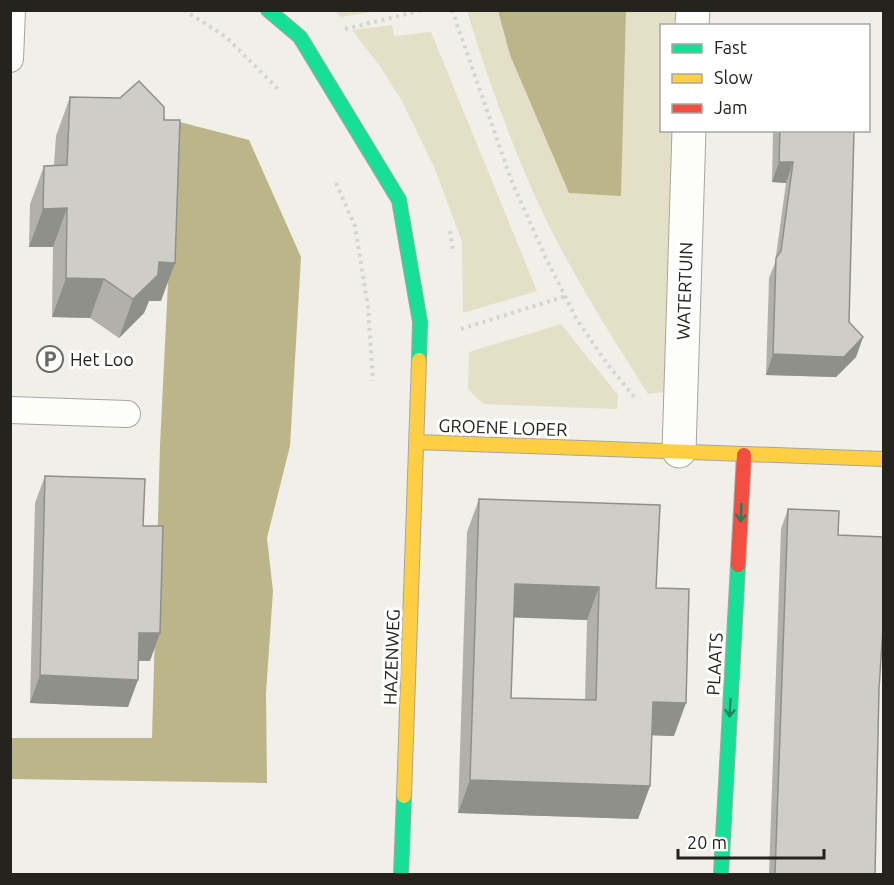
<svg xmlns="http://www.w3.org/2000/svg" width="894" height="885" viewBox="0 0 894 885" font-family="Ubuntu,sans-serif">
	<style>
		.green { fill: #e4e0c8 }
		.water { fill: #bcb58a }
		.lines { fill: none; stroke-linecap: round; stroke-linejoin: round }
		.lane-casing { stroke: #a6a6a0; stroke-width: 28 }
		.street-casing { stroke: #a6a6a0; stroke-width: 35 }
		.fast-casing { stroke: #a6a6a0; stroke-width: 16 }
		.slow-casing { stroke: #a6a6a0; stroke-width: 16 }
		.jam-casing { stroke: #a6a6a0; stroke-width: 16 }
		.path { stroke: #d4d4d1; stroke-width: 4; stroke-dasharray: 3 4.5; stroke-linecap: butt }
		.lane { stroke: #fdfdfc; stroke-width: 26 }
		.street { stroke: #fdfdfc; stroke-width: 33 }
		.fast { stroke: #16e098; stroke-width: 14 }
		.slow { stroke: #ffcf43; stroke-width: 14 }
		.jam { stroke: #f24e42; stroke-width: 14 }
		.wall { fill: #b1b0ab; fill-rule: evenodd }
		.shaded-wall { fill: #90908b }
		.building { fill: #cecdc7; stroke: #90908b; stroke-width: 1.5; fill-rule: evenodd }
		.oneway { stroke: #1d825b }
		.labels { text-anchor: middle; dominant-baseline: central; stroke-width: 6; stroke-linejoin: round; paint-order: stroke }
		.street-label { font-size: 18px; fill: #24231e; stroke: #fff }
		.poi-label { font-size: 18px; fill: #24231e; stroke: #fff; text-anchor: start }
	</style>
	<rect width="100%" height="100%" fill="#f0efe8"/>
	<path class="green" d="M 333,11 L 378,11 L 341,17 Z
		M 467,11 L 498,11 L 510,55 L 620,196 L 626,11 L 675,11 L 675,25 L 662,26 L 662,130 L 672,131 L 664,392 L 648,394 C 606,327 562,259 531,187 C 506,130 485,70 467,11 Z
		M 392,25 L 394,36 L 431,32 L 537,291 L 463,313 L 462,242 L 435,169 L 402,101 L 379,65 L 352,30 Z
		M 561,324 L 618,395 L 617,409 L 483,404 L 468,389 L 469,352 Z"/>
	<path class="water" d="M 498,11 L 626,11 L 621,196 L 569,193 L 510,55 Z
		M 176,121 L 249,140 L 301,257 L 290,446 L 267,538 L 273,591 L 266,693 L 267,783 L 11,779 L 11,738 L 152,738 L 160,445 Z"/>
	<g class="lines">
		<defs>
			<path id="lane" d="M 10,59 L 12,10
				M 10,410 L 127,414"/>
			<path id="street" d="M 692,26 L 693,10
				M 679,451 L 689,130"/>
			<path id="fast" d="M 268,10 L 300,37 L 399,200 L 420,322 L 419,360
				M 401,874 L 404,796
				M 721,874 L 738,565"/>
			<path id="slow" d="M 417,442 L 884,459
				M 404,796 L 419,360"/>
			<path id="jam" d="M 738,565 L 744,455"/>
		</defs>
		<use href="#lane" class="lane-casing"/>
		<use href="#street" class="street-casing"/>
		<use href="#fast" class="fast-casing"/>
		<use href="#slow" class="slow-casing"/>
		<use href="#jam" class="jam-casing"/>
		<path class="path" d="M 184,10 L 226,37 L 279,90
			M 452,10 L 512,182 L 544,254 L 576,318 L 608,365 L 637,400
			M 345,29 L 423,10
			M 336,183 L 355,226 L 368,307 L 373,381
			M 450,231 L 453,250
			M 461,329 L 566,296"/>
		<use href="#lane" class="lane"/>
		<use href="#street" class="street"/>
		<use href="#fast" class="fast"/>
		<use href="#slow" class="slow"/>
		<use href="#jam" class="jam"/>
	</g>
	<path class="wall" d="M 70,97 L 161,301 L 149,301 L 144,313 L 119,338 L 90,318 L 52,317 L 53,247 L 29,247 L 30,204 L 44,166 L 54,165 L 56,136 Z
		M 773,130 L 854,130 L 849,322 L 863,337 L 856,357 L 836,377 L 766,375 L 769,278 L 775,263 L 786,183 L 772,182 Z
		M 45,476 L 143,526 L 150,661 L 138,661 L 128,707 L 30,703 L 35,503 Z
		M 479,499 L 656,588 L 674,736 L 652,735 L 650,786 L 638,819 L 458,813 L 467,532 ZM 514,617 L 587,620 L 585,700 L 511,698 Z
		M 788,509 L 838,535 L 879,689 L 875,874 L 769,874 L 781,529 Z"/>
	<path class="shaded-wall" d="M 779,162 L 793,162 L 786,183 L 772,182 Z
		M 67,208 L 53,247 L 29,247 L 43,209 Z
		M 159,262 L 175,263 L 161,301 L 149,301 L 144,313 L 119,338 L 133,299 Z
		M 66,278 L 104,279 L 90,318 L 52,317 Z
		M 863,337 L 856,357 L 836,377 L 766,375 L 773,354 Z
		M 515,584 L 599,587 L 587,620 L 503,617 Z
		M 139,633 L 160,633 L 150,661 L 129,660 Z
		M 40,675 L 138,680 L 128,707 L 30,703 Z
		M 653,702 L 686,703 L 674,736 L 641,735 Z
		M 470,780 L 650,786 L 638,819 L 458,813 Z"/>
	<path class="building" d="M 139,81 L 164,107 L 164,120 L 180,120 L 175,263 L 159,262 L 158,275 L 133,299 L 104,279 L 66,278 L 67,208 L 43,209 L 44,166 L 67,165 L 70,97 L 120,98 Z
		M 780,130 L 854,130 L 849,322 L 863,337 L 844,357 L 773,354 L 776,258 L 781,251 L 793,162 L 779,162 Z
		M 45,476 L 145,479 L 143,526 L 163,526 L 160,633 L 139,633 L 138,680 L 40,675 Z
		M 479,499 L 660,505 L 656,588 L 689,589 L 686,703 L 653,702 L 650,786 L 470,780 ZM 515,584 L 599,587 L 596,700 L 511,698 Z
		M 788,509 L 839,511 L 838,535 L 884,537 L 884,612 L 879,689 L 875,874 L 775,874 Z"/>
	<defs><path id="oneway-shaft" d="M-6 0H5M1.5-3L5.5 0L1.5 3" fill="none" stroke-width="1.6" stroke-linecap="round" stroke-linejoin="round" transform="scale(1.5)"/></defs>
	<g class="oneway">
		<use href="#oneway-shaft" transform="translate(741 513) rotate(93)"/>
		<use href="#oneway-shaft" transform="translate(730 708) rotate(93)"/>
	</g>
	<defs>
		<symbol id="parking-ring" viewBox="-11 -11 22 22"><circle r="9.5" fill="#fff" stroke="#6b6a65" stroke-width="1.5"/><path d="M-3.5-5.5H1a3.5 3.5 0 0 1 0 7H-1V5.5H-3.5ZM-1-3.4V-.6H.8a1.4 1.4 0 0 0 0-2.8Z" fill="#6b6a65"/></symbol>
	</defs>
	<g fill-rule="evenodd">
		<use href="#parking-ring" x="35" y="344" width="30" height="30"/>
	</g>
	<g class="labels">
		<g class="street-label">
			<text transform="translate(684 291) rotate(-88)">WATERTUIN</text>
			<text transform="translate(503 427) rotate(2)">GROENE LOPER</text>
			<text transform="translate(391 657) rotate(-88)">HAZENWEG</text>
			<text transform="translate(714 664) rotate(-87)">PLAATS</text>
		</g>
		<g class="poi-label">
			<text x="70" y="359">Het Loo</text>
		</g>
	</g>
	<rect width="894" height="885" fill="none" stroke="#24231e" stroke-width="24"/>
	<rect x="660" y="24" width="210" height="108" fill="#ffffff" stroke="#a7a7a5" stroke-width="1.5"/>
	<rect x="672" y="44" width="30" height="9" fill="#16e098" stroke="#a7a7a5" stroke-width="1.5"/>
	<text x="714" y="54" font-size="18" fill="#24231e">Fast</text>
	<rect x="672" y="74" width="30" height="9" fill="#ffcf43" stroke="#a7a7a5" stroke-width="1.5"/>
	<text x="714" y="84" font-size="18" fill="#24231e">Slow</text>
	<rect x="672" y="104" width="30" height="9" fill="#f24e42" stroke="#a7a7a5" stroke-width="1.5"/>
	<text x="714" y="114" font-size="18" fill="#24231e">Jam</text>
	<path d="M678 849v9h146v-9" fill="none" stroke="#24231e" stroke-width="3"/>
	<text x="687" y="849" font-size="18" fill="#24231e" stroke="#ffffff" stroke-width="4.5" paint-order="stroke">20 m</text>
</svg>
